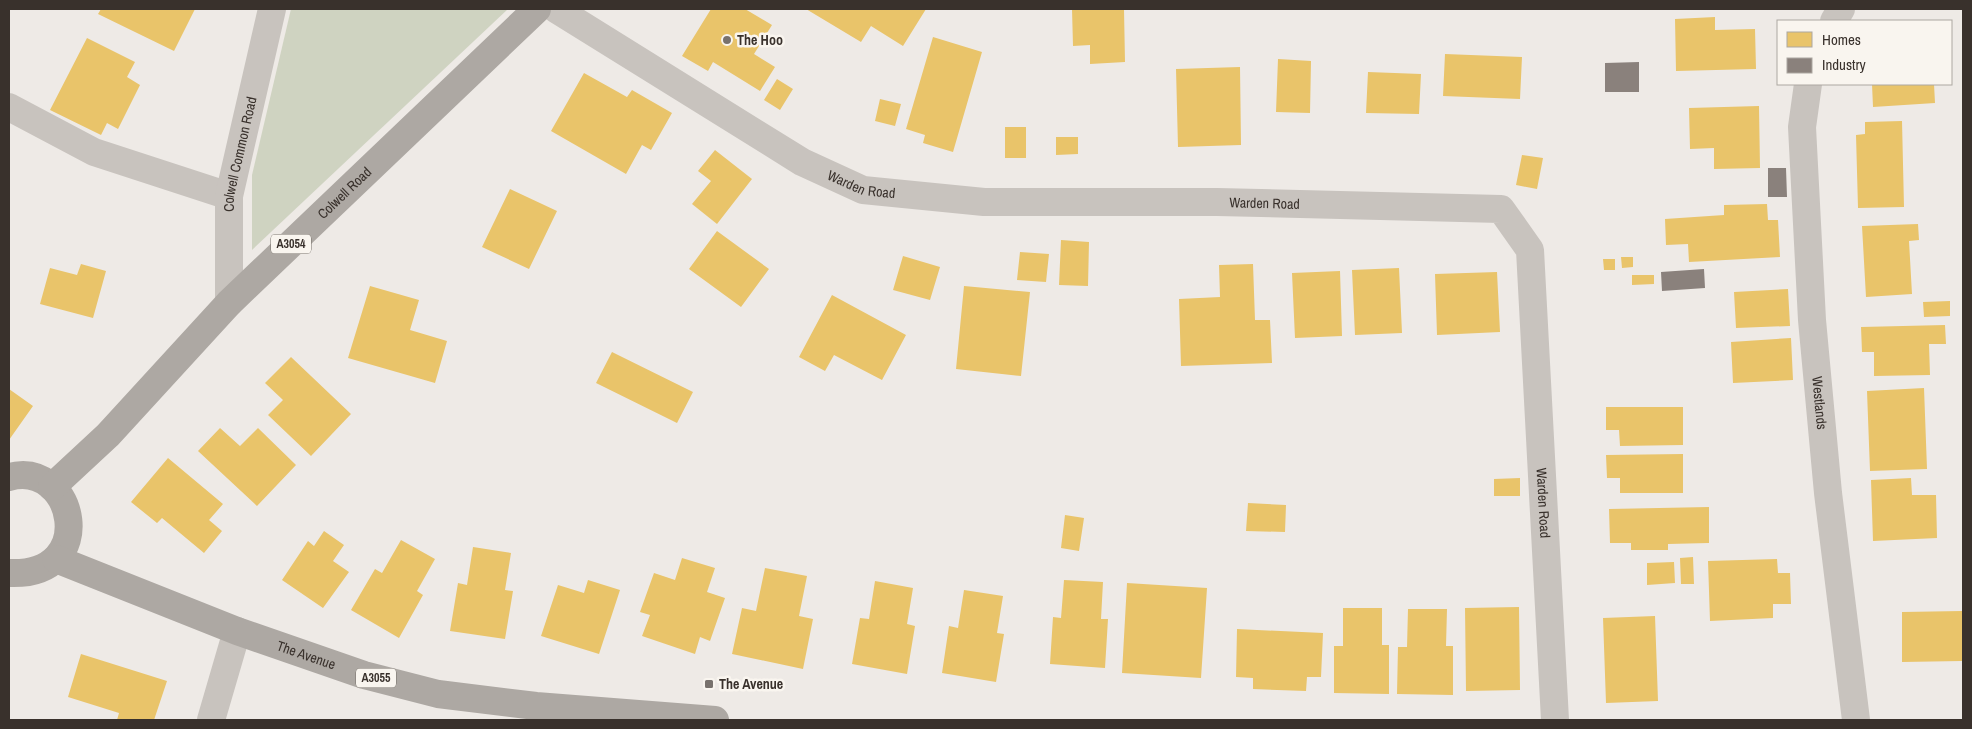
<svg xmlns="http://www.w3.org/2000/svg" width="1972" height="729" viewBox="0 0 1972 729" font-family="'Archivo Narrow',sans-serif">
	<style>
		.green { fill: #cfd3c1 }
		.homes { fill: #e9c46a }
		.industry { fill: #8a817c }
		.lines { fill: none; stroke-linecap: round; stroke-linejoin: round }
		.minor { stroke: #c8c3be; stroke-width: 28 }
		.major { stroke: #ada8a3; stroke-width: 28 }
		.poi-dot { fill: #78726d; stroke: #f9f5ef; stroke-width: 2 }
		.labels { text-anchor: middle; dominant-baseline: central; stroke-width: 5; stroke-linejoin: round; paint-order: stroke }
		.shield { fill: #f9f5ef; stroke: #736c66; stroke-width: 1 }
		.shield-label { font-size: 12px; font-weight: bold; fill: #39312c }
		.poi-label { font-size: 14px; font-weight: bold; fill: #39312c; stroke: #f9f5ef; text-anchor: start }
		.street-label { font-size: 14px; fill: #39312c; stroke: #f9f5ef }
	</style>
	<rect width="100%" height="100%" fill="#eeeae6"/>
	<path class="green" d="M 291,9 L 508,9 L 252,250 L 252,175 Z"/>
	<path class="homes" d="M 101,9 L 195,9 L 174,51 L 98,14 Z
		M 711,9 L 745,9 L 772,25 L 754,54 L 775,67 L 760,91 L 713,62 L 708,71 L 682,56 Z
		M 806,9 L 926,9 L 903,46 L 871,26 L 861,42 Z
		M 1072,9 L 1124,9 L 1125,62 L 1090,64 L 1090,45 L 1073,46 Z
		M 1715,17 L 1715,30 L 1755,29 L 1756,69 L 1676,71 L 1675,19 Z
		M 933,37 L 982,52 L 953,152 L 923,143 L 925,135 L 906,129 Z
		M 87,38 L 135,62 L 127,77 L 140,85 L 118,129 L 107,123 L 101,135 L 50,110 Z
		M 1445,54 L 1522,57 L 1520,99 L 1443,96 Z
		M 1278,59 L 1311,61 L 1310,113 L 1276,112 Z
		M 1240,67 L 1241,145 L 1178,147 L 1176,69 Z
		M 1368,72 L 1421,74 L 1419,114 L 1366,113 Z
		M 584,73 L 627,97 L 632,90 L 672,113 L 651,150 L 642,145 L 626,174 L 551,131 Z
		M 777,79 L 793,89 L 780,110 L 764,100 Z
		M 1872,84 L 1934,84 L 1935,103 L 1873,107 Z
		M 880,99 L 901,104 L 895,126 L 875,121 Z
		M 1759,106 L 1760,168 L 1714,169 L 1714,148 L 1690,149 L 1689,108 Z
		M 1902,121 L 1904,207 L 1858,208 L 1856,135 L 1865,134 L 1865,122 Z
		M 1005,127 L 1026,127 L 1026,158 L 1005,158 Z
		M 1056,137 L 1078,137 L 1078,154 L 1056,155 Z
		M 715,150 L 752,179 L 717,224 L 692,204 L 711,181 L 698,171 Z
		M 1522,155 L 1543,158 L 1537,189 L 1516,185 Z
		M 510,189 L 557,211 L 529,269 L 482,247 Z
		M 1767,204 L 1768,220 L 1778,220 L 1780,257 L 1689,262 L 1688,244 L 1666,245 L 1665,219 L 1724,215 L 1724,205 Z
		M 1918,224 L 1919,240 L 1909,241 L 1912,294 L 1866,297 L 1862,226 Z
		M 717,231 L 769,269 L 741,307 L 689,269 Z
		M 1061,240 L 1089,242 L 1088,286 L 1059,285 Z
		M 1020,252 L 1049,254 L 1046,282 L 1017,280 Z
		M 903,256 L 940,267 L 930,300 L 893,290 Z
		M 1621,257 L 1633,257 L 1633,267 L 1622,268 Z
		M 1603,259 L 1615,259 L 1615,270 L 1604,270 Z
		M 81,264 L 106,271 L 93,318 L 40,304 L 50,268 L 77,275 Z
		M 1253,264 L 1255,320 L 1270,320 L 1272,363 L 1181,366 L 1179,299 L 1220,297 L 1219,265 Z
		M 1399,268 L 1402,333 L 1355,335 L 1352,270 Z
		M 1340,271 L 1342,336 L 1295,338 L 1292,273 Z
		M 1497,272 L 1500,332 L 1437,335 L 1435,274 Z
		M 1632,275 L 1654,275 L 1654,284 L 1632,285 Z
		M 370,286 L 419,300 L 410,330 L 447,341 L 435,383 L 348,358 Z
		M 964,286 L 1030,292 L 1021,376 L 956,369 Z
		M 1788,289 L 1790,326 L 1736,328 L 1734,292 Z
		M 832,295 L 906,335 L 882,380 L 834,355 L 825,371 L 799,357 Z
		M 1950,301 L 1950,316 L 1924,317 L 1923,302 Z
		M 1945,325 L 1946,344 L 1929,344 L 1930,375 L 1874,376 L 1874,352 L 1862,352 L 1861,327 Z
		M 1791,338 L 1793,380 L 1733,383 L 1731,342 Z
		M 612,352 L 693,392 L 677,423 L 596,383 Z
		M 291,357 L 351,414 L 311,456 L 268,415 L 283,400 L 265,383 Z
		M 1924,388 L 1927,469 L 1870,471 L 1867,391 Z
		M 9,389 L 33,406 L 9,440 Z
		M 1606,407 L 1683,407 L 1683,445 L 1620,446 L 1619,430 L 1606,430 Z
		M 220,428 L 240,446 L 258,428 L 296,465 L 257,506 L 198,451 Z
		M 1683,454 L 1683,493 L 1620,493 L 1620,478 L 1607,478 L 1606,455 Z
		M 168,458 L 223,504 L 209,520 L 222,531 L 204,553 L 162,518 L 157,523 L 131,502 Z
		M 1520,478 L 1520,496 L 1494,496 L 1494,479 Z
		M 1911,478 L 1912,495 L 1936,495 L 1937,538 L 1873,541 L 1871,480 Z
		M 1248,503 L 1286,505 L 1285,532 L 1246,531 Z
		M 1709,507 L 1709,543 L 1668,544 L 1668,550 L 1631,550 L 1631,543 L 1610,543 L 1609,509 Z
		M 1065,515 L 1084,518 L 1079,551 L 1061,548 Z
		M 324,531 L 344,545 L 333,561 L 349,572 L 323,608 L 282,580 L 308,541 L 314,546 Z
		M 401,540 L 435,559 L 417,591 L 423,595 L 399,638 L 351,610 L 375,569 L 382,573 Z
		M 473,547 L 511,553 L 505,590 L 513,591 L 505,639 L 450,631 L 458,583 L 467,585 Z
		M 1693,557 L 1694,584 L 1681,584 L 1680,558 Z
		M 682,558 L 715,568 L 707,592 L 725,598 L 710,641 L 700,637 L 695,654 L 642,636 L 650,615 L 640,612 L 654,573 L 675,580 Z
		M 1777,559 L 1778,573 L 1790,573 L 1791,604 L 1773,604 L 1773,618 L 1710,621 L 1708,561 Z
		M 1674,562 L 1675,583 L 1647,585 L 1647,563 Z
		M 765,568 L 807,576 L 799,616 L 813,619 L 803,669 L 732,654 L 742,608 L 756,611 Z
		M 588,580 L 620,590 L 599,654 L 541,636 L 558,585 L 584,593 Z
		M 1064,580 L 1103,582 L 1101,619 L 1108,619 L 1105,668 L 1050,664 L 1053,617 L 1061,618 Z
		M 875,581 L 913,588 L 907,624 L 915,626 L 907,674 L 852,664 L 860,618 L 869,619 Z
		M 1127,583 L 1207,588 L 1201,678 L 1122,673 Z
		M 964,590 L 1003,596 L 997,633 L 1004,634 L 996,682 L 942,673 L 949,626 L 958,628 Z
		M 1519,607 L 1520,690 L 1466,691 L 1465,608 Z
		M 1343,608 L 1382,608 L 1382,645 L 1389,645 L 1389,694 L 1334,693 L 1334,646 L 1343,646 Z
		M 1408,609 L 1447,609 L 1446,646 L 1453,646 L 1453,695 L 1397,694 L 1398,647 L 1407,647 Z
		M 1962,611 L 1962,661 L 1902,662 L 1902,612 Z
		M 1655,616 L 1658,701 L 1606,703 L 1603,618 Z
		M 1237,629 L 1323,633 L 1321,677 L 1307,677 L 1306,691 L 1253,689 L 1253,678 L 1236,677 Z
		M 81,654 L 167,681 L 154,720 L 117,720 L 119,713 L 68,697 Z"/>
	<path class="industry" d="M 1639,62 L 1639,92 L 1605,92 L 1605,63 Z
		M 1768,168 L 1786,168 L 1787,197 L 1768,197 Z
		M 1704,269 L 1705,288 L 1662,291 L 1661,272 Z"/>
	<g class="lines">
		<g class="minor">
			<path id="s1" d="M 556,9 L 802,162 L 863,190 L 984,202 L 1217,202 L 1501,209 L 1530,250 L 1555,720"/>
			<path d="M 1834,21 L 1841,9"/>
			<path id="s2" d="M 1808,84 L 1802,127 L 1812,320 L 1828,493 L 1856,720"/>
			<path d="M 9,107 L 94,152 L 229,196"/>
			<path id="s3" d="M 229,303 L 229,196 L 272,9"/>
			<path d="M 211,720 L 237,631"/>
		</g>
		<g class="major">
			<path d="M 9,477 C 75,459 101,577 9,573"/>
			<path id="s4" d="M 52,487 L 108,435 L 229,303 L 537,9"/>
			<path id="s5" d="M 56,559 L 237,631 L 364,675 L 438,694 L 536,706 L 715,720"/>
		</g>
	</g>
	<g class="poi-dot">
		<circle cx="727" cy="40" r="5"/>
		<rect x="704" y="679" width="10" height="10" rx="2.5"/>
	</g>
	<g class="labels">
		<g class="shield">
			<rect x="271" y="234.5" width="40" height="19" rx="4"/>
			<rect x="356" y="668.5" width="40" height="19" rx="4"/>
		</g>
		<g class="shield-label">
			<text x="291" y="244">A3054</text>
			<text x="376" y="678">A3055</text>
		</g>
		<g class="poi-label">
			<text x="737" y="40">The Hoo</text>
			<text x="719" y="684">The Avenue</text>
		</g>
		<g class="street-label">
			<text stroke="none"><textPath href="#s3" startOffset="150">Colwell Common Road</textPath></text>
			<text stroke="none"><textPath href="#s1" startOffset="354">Warden Road</textPath></text>
			<text stroke="none"><textPath href="#s4" startOffset="415">Colwell Road</textPath></text>
			<text stroke="none"><textPath href="#s1" startOffset="759">Warden Road</textPath></text>
			<text stroke="none"><textPath href="#s2" startOffset="320">Westlands</textPath></text>
			<text stroke="none"><textPath href="#s1" startOffset="1299">Warden Road</textPath></text>
			<text stroke="none"><textPath href="#s5" startOffset="268">The Avenue</textPath></text>
		</g>
	</g>
	<rect width="1972" height="729" fill="none" stroke="#39312c" stroke-width="20"/>
	<rect x="1777" y="20" width="175" height="65" fill="#f9f5ef" stroke="#aca7a1"/>
	<rect x="1787" y="32" width="25" height="15" fill="#e9c46a" stroke="#aca7a1"/>
	<text x="1822" y="45" font-size="15" fill="#39312c">Homes</text>
	<rect x="1787" y="58" width="25" height="15" fill="#8a817c" stroke="#aca7a1"/>
	<text x="1822" y="70" font-size="15" fill="#39312c">Industry</text>
</svg>
